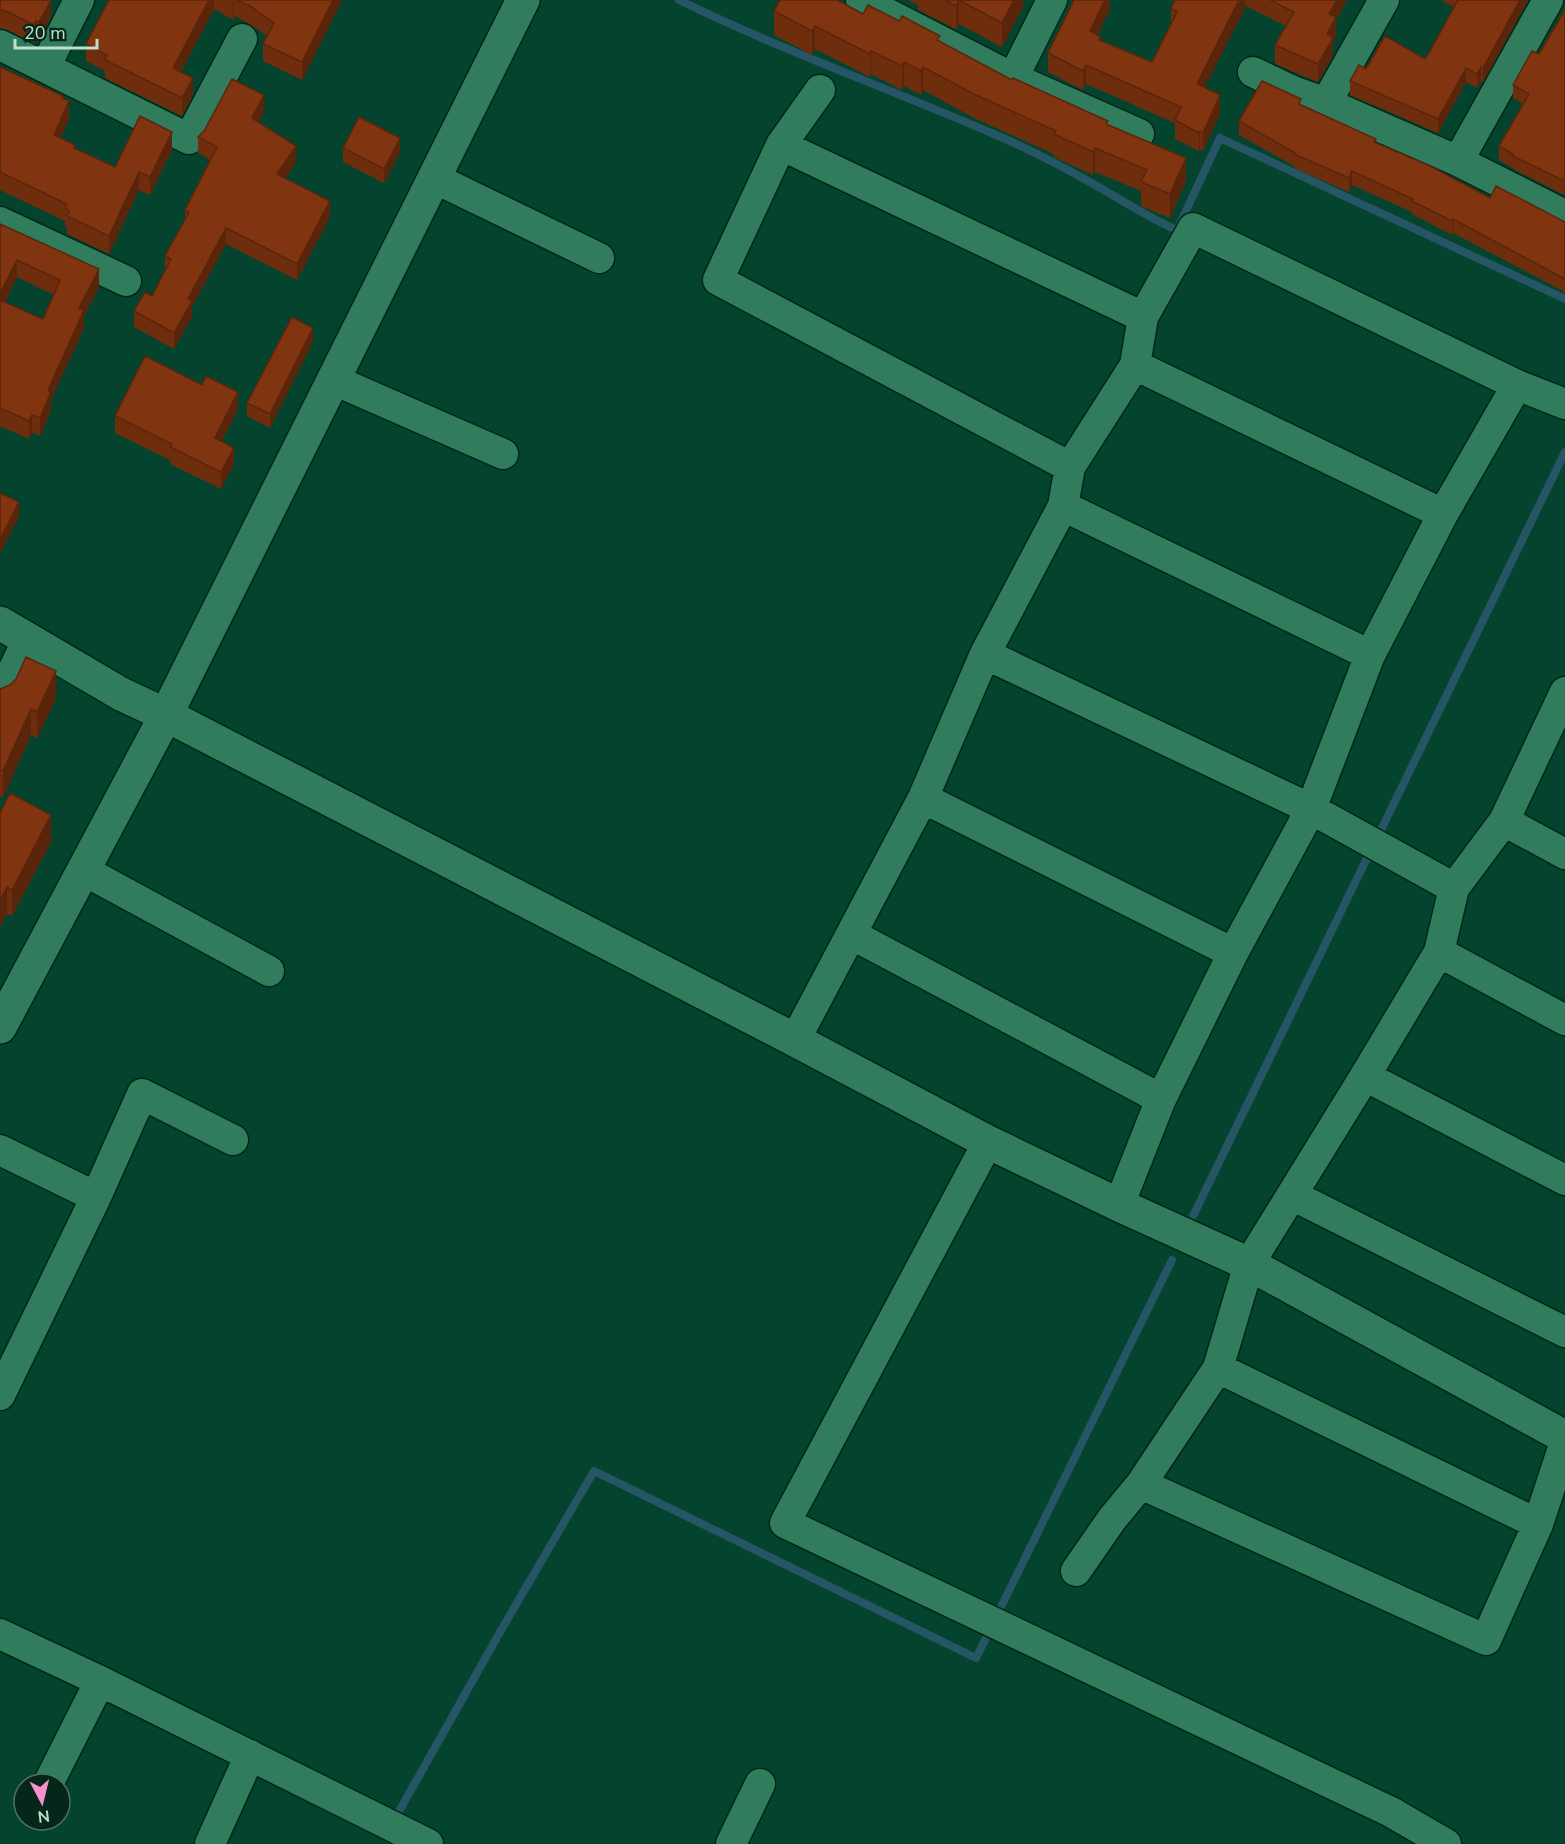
<svg xmlns="http://www.w3.org/2000/svg" width="1565" height="1844" viewBox="0 0 1565 1844" font-family="'Nunito Sans',sans-serif">
	<style>
		.lines { fill: none; stroke-linecap: round; stroke-linejoin: round }
		.stream { stroke: #265565; stroke-width: 8 }
		.street-casing { stroke: #002718; stroke-width: 33 }
		.secondary-casing { stroke: #002718; stroke-width: 36 }
		.street { stroke: #317c5d; stroke-width: 30 }
		.secondary { stroke: #317c5d; stroke-width: 33 }
		.wall { fill: #6e2e0e; fill-rule: evenodd }
		.shaded-wall { fill: #5a250b }
		.building { fill: #803510; stroke: #5a250b; stroke-width: 1.5 }
	</style>
	<rect width="100%" height="100%" fill="#04442e"/>
	<g class="lines">
		<path class="stream" d="M 679,0 C 785,52 896,91 1003,138 C 1035,152 1067,169 1097,186 C 1123,201 1149,218 1177,230 L 1220,138 L 1565,299
			M 1379,834 L 1565,452
			M 1193,1216 L 1368,856
			M 996,1617 L 1172,1260
			M 391,1812 L 397,1815 L 500,1632 L 594,1471 L 976,1658 L 990,1630"/>
		<defs>
			<path id="street" d="M 861,0 L 1013,78
				M 1052,0 L 1013,78 L 1139,134
				M 1384,0 L 1326,103 L 1458,161 L 1565,215
				M 0,45 L 189,139 L 242,39
				M 45,67 L 79,0
				M 1253,72 L 1295,92 L 1326,103
				M 820,90 L 781,145 L 718,280 L 1070,467
				M 781,145 L 1143,317
				M 1458,161 L 1548,0
				M 434,178 L 599,258
				M 0,222 L 126,281
				M 1135,365 L 1443,514
				M 334,380 L 503,454
				M 1063,506 L 1370,655
				M 985,654 L 1311,809 L 1454,888
				M 0,698 L 28,639
				M 923,798 L 1233,953
				M 1504,821 L 1565,854
				M 83,870 L 269,971
				M 851,934 L 1161,1099
				M 1439,952 L 1565,1020
				M 795,1040 L 923,798 L 985,654 L 1063,506 L 1070,467 L 1135,365 L 1143,317 L 1193,228 L 1517,385 L 1565,404
				M 1365,1076 L 1565,1180
				M 988,1142 L 785,1523 L 1391,1812 L 1446,1844
				M 0,1150 L 96,1197 L 0,1395
				M 1292,1195 L 1565,1332
				M 96,1197 L 142,1094 L 233,1140
				M 1119,1205 L 1161,1099 L 1233,953 L 1311,809 L 1370,655 L 1443,514 L 1517,385
				M 1218,1368 L 1538,1524
				M 1141,1484 L 1486,1640 L 1538,1524 L 1565,1442
				M 1076,1571 L 1112,1519 L 1141,1484 L 1218,1368 L 1249,1264 L 1365,1076 L 1439,952 L 1454,888 L 1504,821 L 1565,692
				M 0,1634 L 100,1681 L 428,1844
				M 48,1784 L 100,1681
				M 210,1844 L 250,1755
				M 731,1844 L 760,1784"/>
			<path id="secondary" d="M 0,623 L 121,694 L 166,715 L 795,1040 L 988,1142 L 1119,1205 L 1249,1264 L 1565,1437
				M 0,1027 L 166,715 L 523,0"/>
		</defs>
		<use href="#street" class="street-casing"/>
		<use href="#secondary" class="secondary-casing"/>
		<use href="#street" class="street"/>
		<use href="#secondary" class="secondary"/>
	</g>
	<path class="wall" d="M 0,0 L 51,0 L 51,17 L 39,40 L 36,39 L 34,43 L 8,30 L 0,28 Z
		M 109,0 L 342,0 L 302,80 L 263,61 L 263,44 L 267,36 L 250,24 L 234,16 L 233,20 L 214,9 L 181,72 L 193,95 L 182,116 L 105,78 L 105,71 L 86,61 L 86,44 Z
		M 908,0 L 1023,0 L 1023,7 L 1002,47 L 959,24 L 956,29 L 918,10 L 918,5 Z
		M 1110,0 L 1110,9 L 1097,35 L 1101,41 L 1152,62 L 1171,24 L 1171,8 L 1175,0 L 1347,0 L 1336,20 L 1336,36 L 1333,42 L 1333,56 L 1318,82 L 1275,64 L 1275,45 L 1286,26 L 1246,6 L 1204,87 L 1220,113 L 1203,151 L 1200,149 L 1199,151 L 1175,139 L 1175,123 L 1086,84 L 1083,90 L 1048,72 L 1048,53 Z
		M 1441,0 L 1528,0 L 1483,82 L 1481,81 L 1477,88 L 1466,82 L 1438,133 L 1350,95 L 1350,81 L 1366,69 L 1425,59 L 1430,51 L 1454,7 Z
		M 1565,10 L 1564,195 L 1513,169 L 1513,168 L 1499,160 L 1499,146 L 1523,104 L 1513,98 L 1513,85 L 1539,54 Z
		M 774,11 L 863,14 L 940,42 L 1012,80 L 1108,125 L 1186,181 L 1170,218 L 1141,206 L 1141,191 L 1095,172 L 1093,175 L 1054,157 L 1054,154 L 974,118 L 923,90 L 921,95 L 904,86 L 902,90 L 871,74 L 870,77 L 815,49 L 812,55 L 774,35 Z
		M 0,67 L 63,98 L 69,119 L 60,138 L 75,148 L 115,167 L 172,150 L 150,195 L 139,190 L 109,254 L 67,234 L 67,227 L 65,226 L 65,221 L 0,190 Z
		M 1301,105 L 1376,143 L 1490,198 L 1565,222 L 1565,294 L 1563,293 L 1563,291 L 1453,233 L 1452,235 L 1412,214 L 1412,212 L 1352,185 L 1349,192 L 1294,168 L 1294,166 L 1239,135 L 1239,121 Z
		M 264,111 L 258,122 L 296,162 L 285,178 L 330,217 L 297,280 L 226,244 L 192,307 L 192,317 L 174,349 L 134,327 L 134,311 L 152,296 L 165,271 L 165,256 L 185,219 L 185,210 L 210,160 L 198,153 L 198,137 Z
		M 343,148 L 400,152 L 384,183 L 343,162 Z
		M 0,224 L 99,287 L 84,317 L 84,328 L 51,400 L 51,410 L 40,436 L 32,432 L 29,439 L 0,426 ZM 17,277 L 54,295 L 43,319 L 5,302 Z
		M 313,342 L 270,428 L 247,416 L 247,403 Z
		M 238,409 L 222,441 L 234,464 L 221,489 L 170,464 L 170,460 L 115,433 L 115,416 Z
		M 0,689 L 56,698 L 37,738 L 31,735 L 3,797 L 0,796 Z
		M 0,813 L 51,842 L 12,916 L 7,914 Z"/>
	<path class="shaded-wall" d="M 51,0 L 51,17 L 39,40 L 39,22 Z
		M 209,0 L 214,0 L 214,9 L 173,86 L 173,68 Z
		M 234,0 L 234,16 L 233,20 L 233,2 Z
		M 333,0 L 342,0 L 302,80 L 302,62 Z
		M 959,0 L 959,24 L 956,29 L 956,6 Z
		M 1014,0 L 1023,0 L 1023,7 L 1002,47 L 1002,23 Z
		M 1105,0 L 1110,0 L 1110,9 L 1090,50 L 1090,31 Z
		M 1239,0 L 1246,0 L 1246,6 L 1197,102 L 1197,84 Z
		M 1337,0 L 1347,0 L 1336,20 L 1336,36 L 1333,42 L 1333,56 L 1318,82 L 1318,64 L 1327,34 L 1329,14 Z
		M 1520,0 L 1528,0 L 1483,82 L 1483,68 Z
		M 36,21 L 36,39 L 34,43 L 34,25 Z
		M 815,26 L 815,49 L 812,55 L 812,31 Z
		M 871,51 L 871,74 L 870,77 L 870,54 Z
		M 904,62 L 904,86 L 902,90 L 902,66 Z
		M 1086,65 L 1086,84 L 1083,90 L 1083,71 Z
		M 923,67 L 923,90 L 921,95 L 921,71 Z
		M 1481,67 L 1481,81 L 1477,88 L 1477,74 Z
		M 1466,68 L 1466,82 L 1438,133 L 1438,119 Z
		M 193,78 L 193,95 L 182,116 L 182,98 Z
		M 264,95 L 264,111 L 252,134 L 252,118 Z
		M 1220,95 L 1220,113 L 1203,151 L 1203,133 Z
		M 69,101 L 69,119 L 54,152 L 54,135 Z
		M 1200,131 L 1200,149 L 1199,151 L 1199,133 Z
		M 172,132 L 172,150 L 150,195 L 150,177 Z
		M 400,138 L 400,152 L 384,183 L 384,169 Z
		M 296,146 L 296,162 L 277,190 L 277,174 Z
		M 1095,148 L 1095,172 L 1093,175 L 1093,152 Z
		M 1186,158 L 1186,181 L 1170,218 L 1170,194 Z
		M 1352,171 L 1352,185 L 1349,192 L 1349,178 Z
		M 139,172 L 139,190 L 109,254 L 109,236 Z
		M 1565,179 L 1565,193 L 1564,195 L 1564,181 Z
		M 330,201 L 330,217 L 297,280 L 297,264 Z
		M 1453,219 L 1453,233 L 1452,235 L 1452,221 Z
		M 226,228 L 226,244 L 192,307 L 192,317 L 174,349 L 174,333 L 188,299 Z
		M 17,260 L 17,277 L 0,312 L 0,294 Z
		M 99,269 L 99,287 L 84,317 L 84,328 L 51,400 L 51,410 L 40,436 L 40,418 L 48,390 L 79,308 Z
		M 313,328 L 313,342 L 270,428 L 270,414 Z
		M 238,392 L 238,409 L 215,454 L 215,438 Z
		M 32,415 L 32,432 L 29,439 L 29,421 Z
		M 234,448 L 234,464 L 221,489 L 221,472 Z
		M 19,502 L 19,516 L 0,554 L 0,540 Z
		M 56,671 L 56,698 L 37,738 L 37,712 Z
		M 31,709 L 31,735 L 3,797 L 3,771 Z
		M 51,815 L 51,842 L 12,916 L 12,890 Z
		M 7,887 L 7,914 L 0,927 L 0,901 Z"/>
	<path class="building" d="M 0,0 L 51,0 L 39,22 L 36,21 L 34,25 L 8,12 L 0,10 Z
		M 109,0 L 209,0 L 173,68 L 193,78 L 182,98 L 105,60 L 107,55 L 86,44 Z
		M 237,0 L 333,0 L 302,62 L 263,44 L 274,23 L 250,6 Z
		M 780,0 L 837,0 L 863,14 L 868,5 L 899,21 L 902,16 L 940,36 L 937,40 L 1012,80 L 1013,78 L 1108,121 L 1106,124 L 1186,158 L 1170,194 L 1141,182 L 1147,170 L 1095,148 L 1093,152 L 1054,134 L 1056,131 L 974,94 L 923,67 L 921,71 L 904,62 L 902,66 L 871,51 L 870,54 L 815,26 L 812,31 L 774,11 Z
		M 945,0 L 959,0 L 956,6 Z
		M 959,0 L 1014,0 L 1002,23 Z
		M 1074,0 L 1105,0 L 1090,31 L 1101,37 L 1099,40 L 1152,62 L 1177,12 L 1171,8 L 1175,0 L 1239,0 L 1197,84 L 1220,95 L 1203,133 L 1200,131 L 1199,133 L 1175,120 L 1181,107 L 1086,65 L 1083,71 L 1048,53 Z
		M 1270,0 L 1337,0 L 1329,14 L 1336,17 L 1327,34 L 1333,38 L 1318,64 L 1275,45 L 1294,12 Z
		M 1458,0 L 1520,0 L 1483,68 L 1481,67 L 1477,74 L 1466,68 L 1438,119 L 1350,81 L 1359,65 L 1366,69 L 1385,36 L 1425,59 L 1430,51 Z
		M 1565,10 L 1565,179 L 1564,181 L 1513,156 L 1513,154 L 1499,146 L 1529,94 L 1513,85 L 1532,51 L 1539,54 Z
		M 0,67 L 63,96 L 62,98 L 69,101 L 54,135 L 75,145 L 74,148 L 115,167 L 140,116 L 172,132 L 150,177 L 139,172 L 109,236 L 67,216 L 69,211 L 65,208 L 67,204 L 0,172 Z
		M 232,79 L 264,95 L 252,118 L 296,146 L 277,174 L 330,201 L 297,264 L 226,228 L 188,299 L 192,301 L 174,333 L 134,311 L 145,292 L 152,296 L 171,259 L 165,256 L 189,212 L 185,210 L 217,147 L 198,137 L 204,131 Z
		M 1262,81 L 1301,99 L 1299,104 L 1376,139 L 1374,142 L 1430,166 L 1490,198 L 1496,186 L 1565,222 L 1565,281 L 1563,280 L 1563,278 L 1453,219 L 1452,221 L 1412,201 L 1413,199 L 1352,171 L 1349,178 L 1294,154 L 1295,153 L 1239,121 Z
		M 359,117 L 400,138 L 384,169 L 343,148 Z
		M 0,224 L 99,269 L 79,308 L 84,310 L 48,390 L 51,392 L 40,418 L 32,415 L 29,421 L 0,408 L 0,300 L 43,319 L 60,280 L 17,260 L 0,294 Z
		M 292,317 L 313,328 L 270,414 L 247,403 Z
		M 145,356 L 202,385 L 206,376 L 238,392 L 215,438 L 234,448 L 221,472 L 170,447 L 172,444 L 115,416 Z
		M 0,493 L 19,502 L 0,540 Z
		M 26,657 L 56,671 L 37,712 L 31,709 L 3,771 L 0,770 L 0,689 L 10,685 L 16,679 Z
		M 10,793 L 51,815 L 12,890 L 7,887 L 0,901 L 0,813 Z"/>
	<g transform="translate(42 1802) rotate(173)"><circle r="28" fill="#06261a" stroke="#4f7062" stroke-width="1.5"/>
	<path d="M0-4.5L10 22L0 15L-10 22Z" fill="#f690cf"/>
	<text y="-9" font-size="16" font-weight="bold" text-anchor="middle" fill="#bde0ce">N</text>
	</g>
	<path d="M15 39v9h82v-9" fill="none" stroke="#bde0ce" stroke-width="3"/>
	<text x="24" y="39" font-size="18" fill="#bde0ce" stroke="#06261a" stroke-width="4.5" paint-order="stroke">20 m</text>
</svg>
